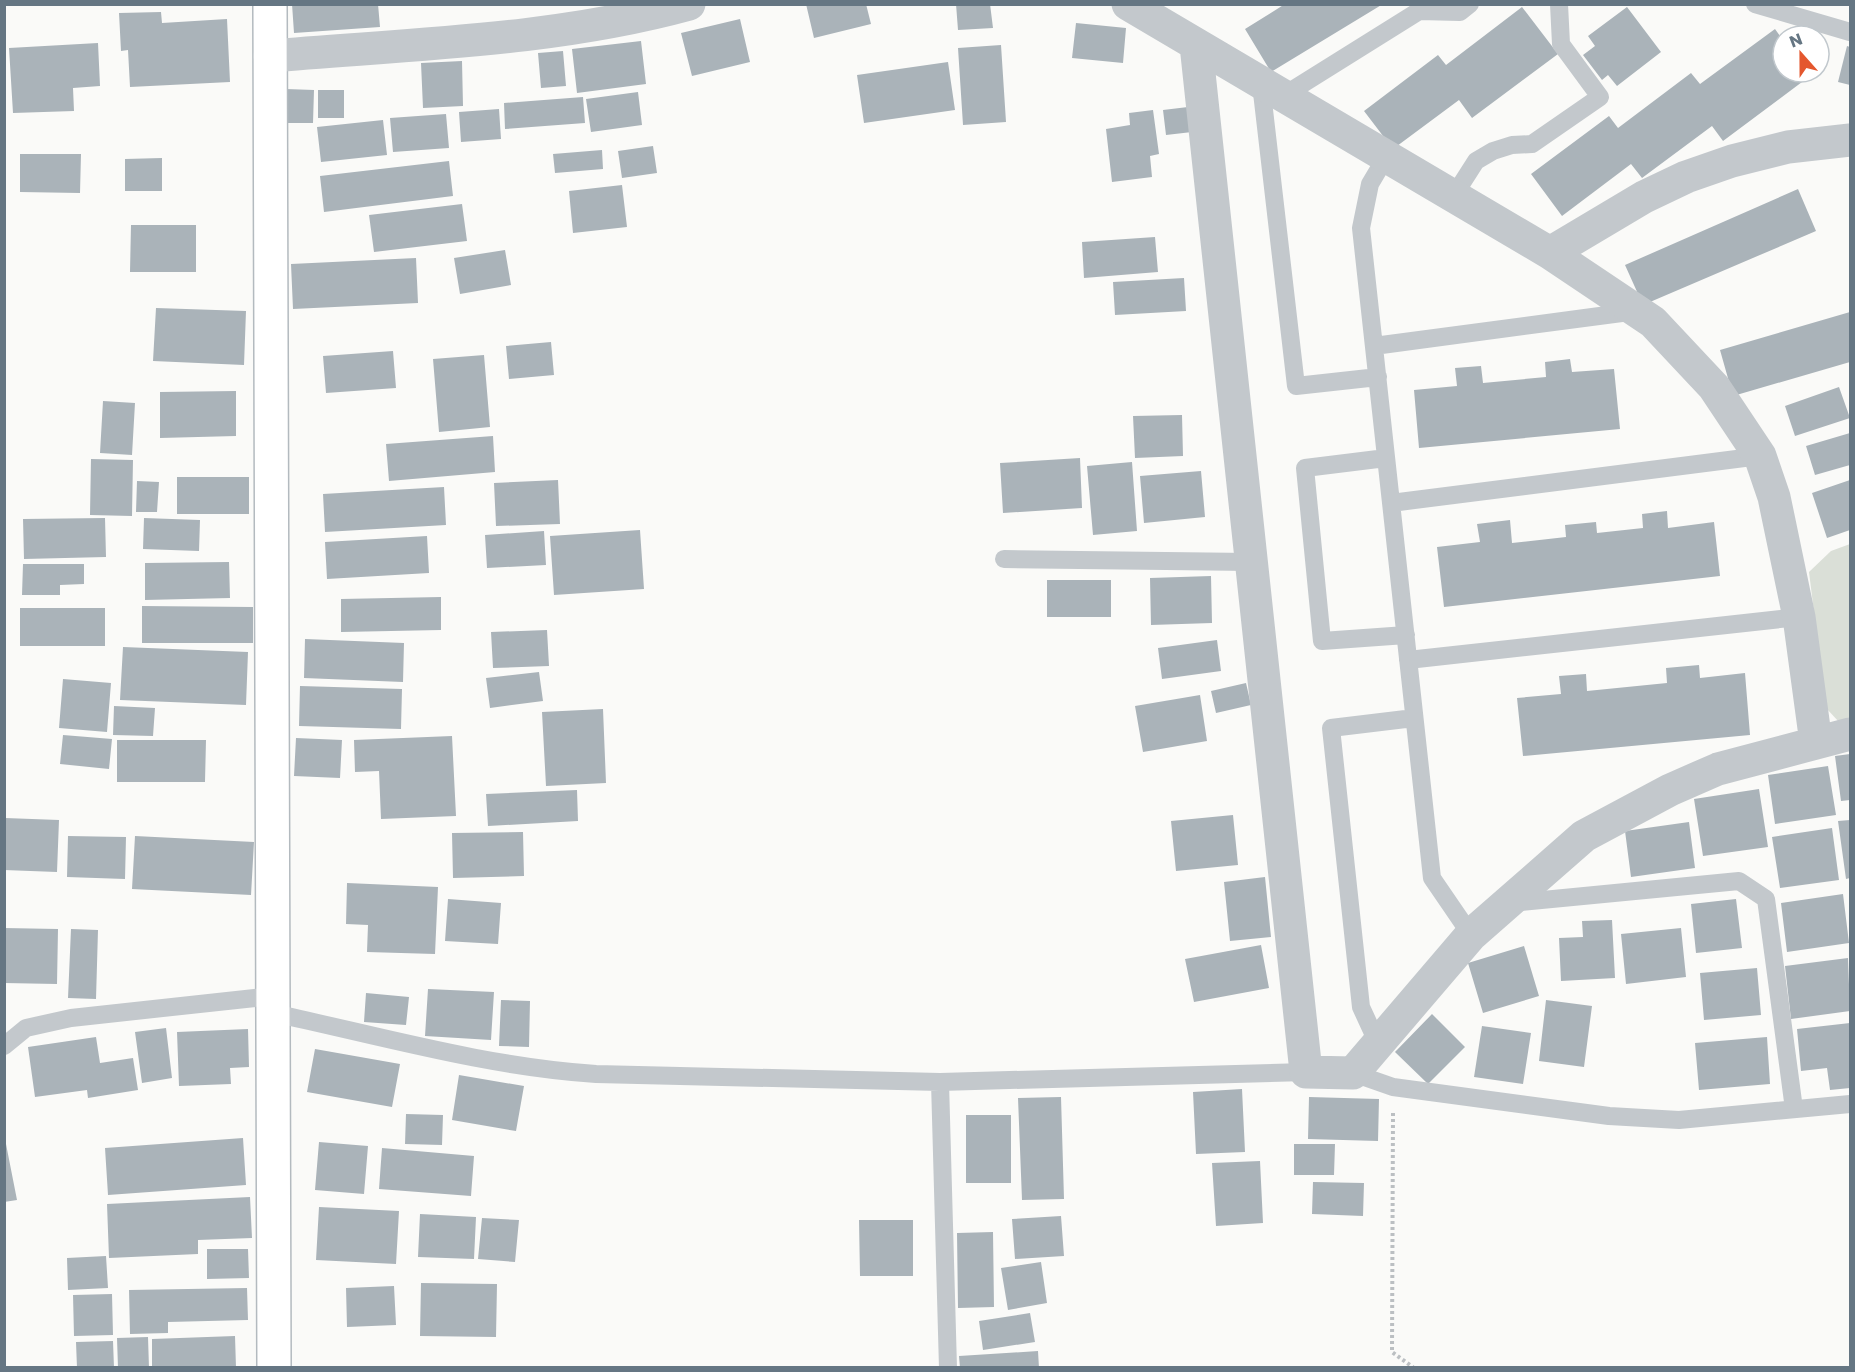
<svg xmlns="http://www.w3.org/2000/svg" width="1855" height="1372" viewBox="0 0 1855 1372" font-family="Poppins,sans-serif">
	<style>
		.green { fill: #dadfd7 }
		.building { fill: #aab3b9 }
		.lines { fill: none; stroke-linecap: round; stroke-linejoin: round }
		.secondary-casing { stroke: #b3babf; stroke-width: 36 }
		.path { stroke: #bbbfc2; stroke-width: 4; stroke-dasharray: 3 3; stroke-linecap: butt }
		.lane { stroke: #c3c8cc; stroke-width: 18 }
		.street { stroke: #c3c8cc; stroke-width: 33 }
		.secondary { stroke: #fff; stroke-width: 33 }
	</style>
	<rect width="100%" height="100%" fill="#fafaf8"/>
	<path class="green" d="M 1850,544 L 1850,719 L 1840,723 L 1826,708 L 1809,572 L 1831,551 Z"/>
	<path class="building" d="M 292,4 L 378,4 L 380,27 L 294,33 Z
		M 806,4 L 866,4 L 871,24 L 814,38 Z
		M 956,4 L 990,4 L 993,28 L 958,30 Z
		M 1285,4 L 1383,4 L 1271,72 L 1245,29 Z
		M 1522,7 L 1558,54 L 1472,118 L 1459,100 L 1393,149 L 1364,111 L 1438,55 L 1446,65 Z
		M 1627,7 L 1661,52 L 1617,86 L 1608,75 L 1602,80 L 1583,55 L 1595,46 L 1588,36 Z
		M 161,12 L 162,23 L 227,19 L 230,82 L 130,87 L 128,50 L 121,51 L 119,13 Z
		M 740,19 L 750,62 L 692,76 L 681,33 Z
		M 1076,23 L 1126,28 L 1123,63 L 1072,58 Z
		M 1775,29 L 1783,40 L 1783,72 L 1807,72 L 1810,76 L 1723,141 L 1712,126 L 1642,178 L 1631,164 L 1562,216 L 1531,174 L 1609,116 L 1618,128 L 1691,73 L 1700,84 Z
		M 641,41 L 646,84 L 577,93 L 572,49 Z
		M 98,43 L 100,86 L 73,88 L 74,111 L 13,113 L 9,48 Z
		M 1001,45 L 1006,122 L 963,125 L 958,48 Z
		M 1847,46 L 1850,47 L 1850,85 L 1838,82 Z
		M 563,51 L 566,86 L 541,88 L 538,53 Z
		M 462,61 L 463,106 L 423,108 L 421,63 Z
		M 948,62 L 955,110 L 864,123 L 857,75 Z
		M 286,89 L 314,90 L 313,123 L 287,123 Z
		M 318,90 L 344,90 L 344,118 L 318,118 Z
		M 638,92 L 642,125 L 591,132 L 586,99 Z
		M 583,97 L 585,123 L 505,129 L 504,103 Z
		M 1188,107 L 1192,132 L 1166,135 L 1163,110 Z
		M 499,109 L 501,139 L 461,142 L 459,112 Z
		M 1153,110 L 1159,154 L 1150,156 L 1152,177 L 1112,182 L 1106,129 L 1130,125 L 1129,113 Z
		M 446,114 L 449,148 L 393,152 L 390,118 Z
		M 383,120 L 387,155 L 321,162 L 317,127 Z
		M 653,146 L 657,173 L 622,178 L 618,151 Z
		M 602,150 L 603,169 L 555,173 L 553,154 Z
		M 20,154 L 81,154 L 80,193 L 20,192 Z
		M 162,158 L 162,191 L 125,191 L 125,159 Z
		M 449,161 L 453,196 L 324,212 L 320,176 Z
		M 622,185 L 627,227 L 573,233 L 569,191 Z
		M 1798,189 L 1816,231 L 1643,305 L 1625,265 Z
		M 462,204 L 467,241 L 374,252 L 369,215 Z
		M 131,225 L 196,225 L 196,272 L 130,272 Z
		M 1155,237 L 1158,272 L 1084,278 L 1082,242 Z
		M 505,250 L 511,285 L 460,294 L 454,258 Z
		M 416,258 L 418,303 L 293,309 L 291,264 Z
		M 1184,278 L 1186,311 L 1115,315 L 1113,282 Z
		M 156,308 L 246,311 L 244,365 L 153,361 Z
		M 1850,312 L 1850,362 L 1733,396 L 1720,350 Z
		M 551,342 L 554,375 L 509,379 L 506,346 Z
		M 393,351 L 396,388 L 326,393 L 323,356 Z
		M 484,355 L 490,427 L 439,432 L 433,359 Z
		M 1570,359 L 1572,372 L 1614,369 L 1620,429 L 1419,448 L 1414,390 L 1457,386 L 1455,368 L 1481,366 L 1483,383 L 1546,377 L 1545,362 Z
		M 1839,387 L 1850,418 L 1795,436 L 1785,406 Z
		M 236,391 L 236,436 L 160,438 L 160,392 Z
		M 103,401 L 135,403 L 132,455 L 100,453 Z
		M 1182,415 L 1183,456 L 1135,458 L 1133,416 Z
		M 1850,433 L 1850,465 L 1815,475 L 1806,446 Z
		M 493,436 L 495,472 L 389,481 L 386,444 Z
		M 1080,458 L 1082,508 L 1003,513 L 1000,463 Z
		M 91,459 L 133,460 L 132,516 L 90,515 Z
		M 1132,462 L 1137,531 L 1093,535 L 1087,466 Z
		M 1201,471 L 1205,517 L 1144,523 L 1140,476 Z
		M 177,477 L 249,477 L 249,514 L 177,514 Z
		M 558,480 L 560,524 L 496,526 L 494,483 Z
		M 1850,480 L 1850,530 L 1827,538 L 1812,493 Z
		M 137,481 L 159,482 L 157,512 L 136,512 Z
		M 444,487 L 446,525 L 325,532 L 323,494 Z
		M 1667,511 L 1668,528 L 1714,522 L 1720,576 L 1444,607 L 1437,547 L 1480,542 L 1477,524 L 1510,520 L 1512,543 L 1566,537 L 1565,525 L 1596,522 L 1597,533 L 1643,528 L 1642,514 Z
		M 105,518 L 106,557 L 24,559 L 23,519 Z
		M 144,518 L 200,520 L 199,551 L 143,549 Z
		M 640,530 L 644,589 L 554,595 L 550,536 Z
		M 544,531 L 546,565 L 487,568 L 485,535 Z
		M 427,536 L 429,573 L 327,579 L 325,542 Z
		M 229,562 L 230,598 L 145,600 L 145,563 Z
		M 23,564 L 84,564 L 84,584 L 60,585 L 60,595 L 22,595 Z
		M 1211,576 L 1212,623 L 1151,625 L 1150,578 Z
		M 1047,580 L 1111,580 L 1111,617 L 1047,617 Z
		M 441,597 L 441,630 L 341,632 L 341,599 Z
		M 142,606 L 253,607 L 253,643 L 142,643 Z
		M 20,608 L 105,608 L 105,646 L 20,646 Z
		M 547,630 L 549,666 L 493,668 L 491,632 Z
		M 305,639 L 404,643 L 403,682 L 304,678 Z
		M 1217,640 L 1221,671 L 1162,679 L 1158,648 Z
		M 123,647 L 248,652 L 246,705 L 120,700 Z
		M 1699,665 L 1700,678 L 1745,673 L 1750,735 L 1523,756 L 1517,698 L 1561,694 L 1559,676 L 1586,674 L 1587,691 L 1667,683 L 1666,668 Z
		M 539,672 L 543,701 L 490,708 L 486,678 Z
		M 63,679 L 111,683 L 107,732 L 59,728 Z
		M 1246,683 L 1251,705 L 1216,713 L 1211,691 Z
		M 300,686 L 402,689 L 401,729 L 299,726 Z
		M 1200,695 L 1207,741 L 1143,752 L 1135,706 Z
		M 114,706 L 155,708 L 153,736 L 113,735 Z
		M 603,709 L 606,783 L 546,786 L 542,712 Z
		M 63,735 L 112,739 L 109,769 L 60,764 Z
		M 452,736 L 456,816 L 381,819 L 379,771 L 355,772 L 354,740 Z
		M 296,738 L 342,740 L 340,778 L 294,776 Z
		M 117,740 L 206,740 L 205,782 L 117,782 Z
		M 1850,754 L 1850,800 L 1841,801 L 1835,756 Z
		M 1828,766 L 1836,815 L 1775,824 L 1768,775 Z
		M 1759,789 L 1768,847 L 1703,856 L 1694,799 Z
		M 577,790 L 578,821 L 488,826 L 486,794 Z
		M 1233,815 L 1238,865 L 1176,871 L 1171,821 Z
		M 5,818 L 59,820 L 57,872 L 4,870 Z
		M 1850,820 L 1850,878 L 1846,879 L 1838,821 Z
		M 1689,822 L 1695,868 L 1631,877 L 1625,831 Z
		M 1832,828 L 1839,880 L 1780,888 L 1772,837 Z
		M 523,832 L 524,876 L 453,878 L 452,833 Z
		M 68,836 L 126,837 L 125,879 L 67,877 Z
		M 135,836 L 254,842 L 251,895 L 132,889 Z
		M 1265,877 L 1271,937 L 1230,941 L 1224,882 Z
		M 347,883 L 438,887 L 435,954 L 367,952 L 368,925 L 346,924 Z
		M 1843,894 L 1849,943 L 1787,952 L 1781,903 Z
		M 448,899 L 501,903 L 498,944 L 445,941 Z
		M 1736,899 L 1742,948 L 1696,953 L 1691,904 Z
		M 1612,920 L 1615,978 L 1561,981 L 1559,938 L 1583,937 L 1582,921 Z
		M 4,928 L 58,929 L 57,984 L 4,983 Z
		M 1681,928 L 1686,977 L 1626,984 L 1621,934 Z
		M 71,929 L 98,930 L 96,999 L 68,998 Z
		M 1261,945 L 1269,988 L 1194,1002 L 1185,959 Z
		M 1524,946 L 1539,996 L 1483,1013 L 1468,963 Z
		M 1848,958 L 1850,1011 L 1791,1019 L 1785,966 Z
		M 1757,968 L 1761,1015 L 1704,1020 L 1700,973 Z
		M 428,989 L 494,992 L 491,1040 L 425,1036 Z
		M 366,993 L 409,997 L 406,1025 L 364,1022 Z
		M 501,1000 L 530,1001 L 529,1047 L 499,1046 Z
		M 1546,1000 L 1592,1006 L 1584,1067 L 1539,1061 Z
		M 1432,1014 L 1465,1047 L 1428,1084 L 1395,1052 Z
		M 1850,1023 L 1850,1088 L 1830,1090 L 1827,1068 L 1801,1071 L 1797,1029 Z
		M 1482,1026 L 1531,1033 L 1523,1084 L 1474,1077 Z
		M 166,1028 L 172,1078 L 142,1083 L 135,1032 Z
		M 248,1029 L 249,1067 L 230,1068 L 231,1084 L 179,1086 L 177,1032 Z
		M 96,1037 L 100,1063 L 133,1058 L 138,1090 L 88,1098 L 87,1090 L 35,1097 L 28,1047 Z
		M 1767,1037 L 1770,1084 L 1699,1090 L 1695,1043 Z
		M 315,1049 L 400,1064 L 392,1107 L 307,1092 Z
		M 459,1075 L 524,1086 L 516,1131 L 452,1120 Z
		M 1242,1089 L 1245,1152 L 1196,1154 L 1193,1092 Z
		M 1061,1097 L 1064,1199 L 1022,1200 L 1018,1098 Z
		M 1309,1097 L 1379,1099 L 1378,1141 L 1308,1139 Z
		M 406,1114 L 443,1115 L 442,1145 L 405,1144 Z
		M 966,1115 L 1011,1115 L 1011,1183 L 966,1183 Z
		M 243,1138 L 246,1185 L 108,1195 L 105,1148 Z
		M 319,1142 L 368,1146 L 364,1194 L 315,1190 Z
		M 6,1144 L 17,1200 L 4,1202 L 4,1145 Z
		M 1294,1144 L 1335,1144 L 1334,1175 L 1294,1175 Z
		M 382,1148 L 474,1156 L 471,1196 L 379,1189 Z
		M 1260,1161 L 1263,1223 L 1216,1226 L 1212,1163 Z
		M 1313,1182 L 1364,1183 L 1363,1216 L 1312,1214 Z
		M 250,1197 L 252,1238 L 198,1240 L 198,1254 L 109,1258 L 107,1204 Z
		M 319,1207 L 399,1211 L 396,1264 L 316,1260 Z
		M 420,1214 L 476,1217 L 474,1259 L 418,1257 Z
		M 1061,1216 L 1064,1256 L 1015,1259 L 1012,1219 Z
		M 482,1218 L 519,1220 L 515,1262 L 478,1259 Z
		M 859,1220 L 913,1220 L 913,1276 L 860,1276 Z
		M 993,1232 L 994,1307 L 958,1308 L 957,1233 Z
		M 207,1249 L 248,1249 L 249,1278 L 207,1279 Z
		M 106,1256 L 108,1288 L 68,1290 L 67,1258 Z
		M 1041,1262 L 1047,1303 L 1008,1310 L 1001,1268 Z
		M 421,1283 L 497,1284 L 496,1337 L 420,1336 Z
		M 394,1286 L 396,1325 L 347,1327 L 346,1288 Z
		M 247,1288 L 248,1320 L 168,1322 L 168,1333 L 130,1334 L 129,1290 Z
		M 112,1294 L 113,1335 L 74,1336 L 73,1295 Z
		M 1030,1313 L 1035,1342 L 983,1350 L 979,1321 Z
		M 235,1336 L 236,1368 L 152,1368 L 152,1339 Z
		M 148,1337 L 149,1368 L 118,1368 L 117,1338 Z
		M 113,1341 L 114,1368 L 77,1368 L 76,1342 Z
		M 1038,1351 L 1039,1368 L 960,1368 L 959,1356 Z"/>
	<g class="lines">
		<defs>
			<path id="secondary" d="M 270,4 L 274,1368"/>
		</defs>
		<use href="#secondary" class="secondary-casing"/>
		<path class="path" d="M 1393,1113 L 1392,1352 L 1414,1368"/>
		<path class="lane" d="M 1755,4 L 1850,32
			M 1261,84 L 1296,386 L 1378,377
			M 1283,96 L 1419,11 L 1460,12 L 1470,4
			M 1386,157 L 1370,184 L 1361,228 L 1432,878 L 1471,935
			M 1453,197 L 1476,161 L 1493,151 L 1512,145 L 1532,144 L 1600,97 L 1561,44 L 1559,4
			M 1374,346 L 1637,311
			M 1386,458 L 1305,468 L 1322,641 L 1406,635
			M 1391,503 L 1760,456
			M 1004,559 L 1251,562
			M 1408,660 L 1799,617
			M 1511,903 L 1739,881 L 1766,899 L 1794,1109
			M 273,1013 C 380,1036 488,1067 596,1074 L 940,1082 L 1306,1072
			M 1378,1044 L 1361,1007 L 1331,728 L 1414,718
			M 4,1046 L 26,1028 L 71,1018 L 273,996
			M 1353,1073 L 1393,1087 L 1609,1116 L 1679,1120 L 1850,1104
			M 940,1082 L 948,1368"/>
		<path class="street" d="M 1128,4 L 1550,253 L 1653,322 L 1714,387 L 1760,456 L 1774,497 L 1799,617 L 1816,743
			M 1196,45 L 1306,1072 L 1353,1073 L 1471,935 L 1584,836 L 1670,790 L 1718,769 L 1850,734
			M 270,56 C 410,44 554,41 689,4
			M 1550,253 L 1644,197 L 1686,177 L 1732,161 L 1788,147 L 1850,140"/>
		<use href="#secondary" class="secondary"/>
	</g>
	<rect width="1855" height="1372" fill="none" stroke="#657683" stroke-width="12"/>
	<g transform="translate(1801 54) rotate(339)"><circle r="28" fill="#ffffff" stroke="#c1c8cd" stroke-width="1.5"/>
	<path d="M0-4.5L10 22L0 15L-10 22Z" fill="#e4572e"/>
	<text y="-9" font-size="16" font-weight="bold" text-anchor="middle" fill="#657683">N</text>
	</g>
</svg>
